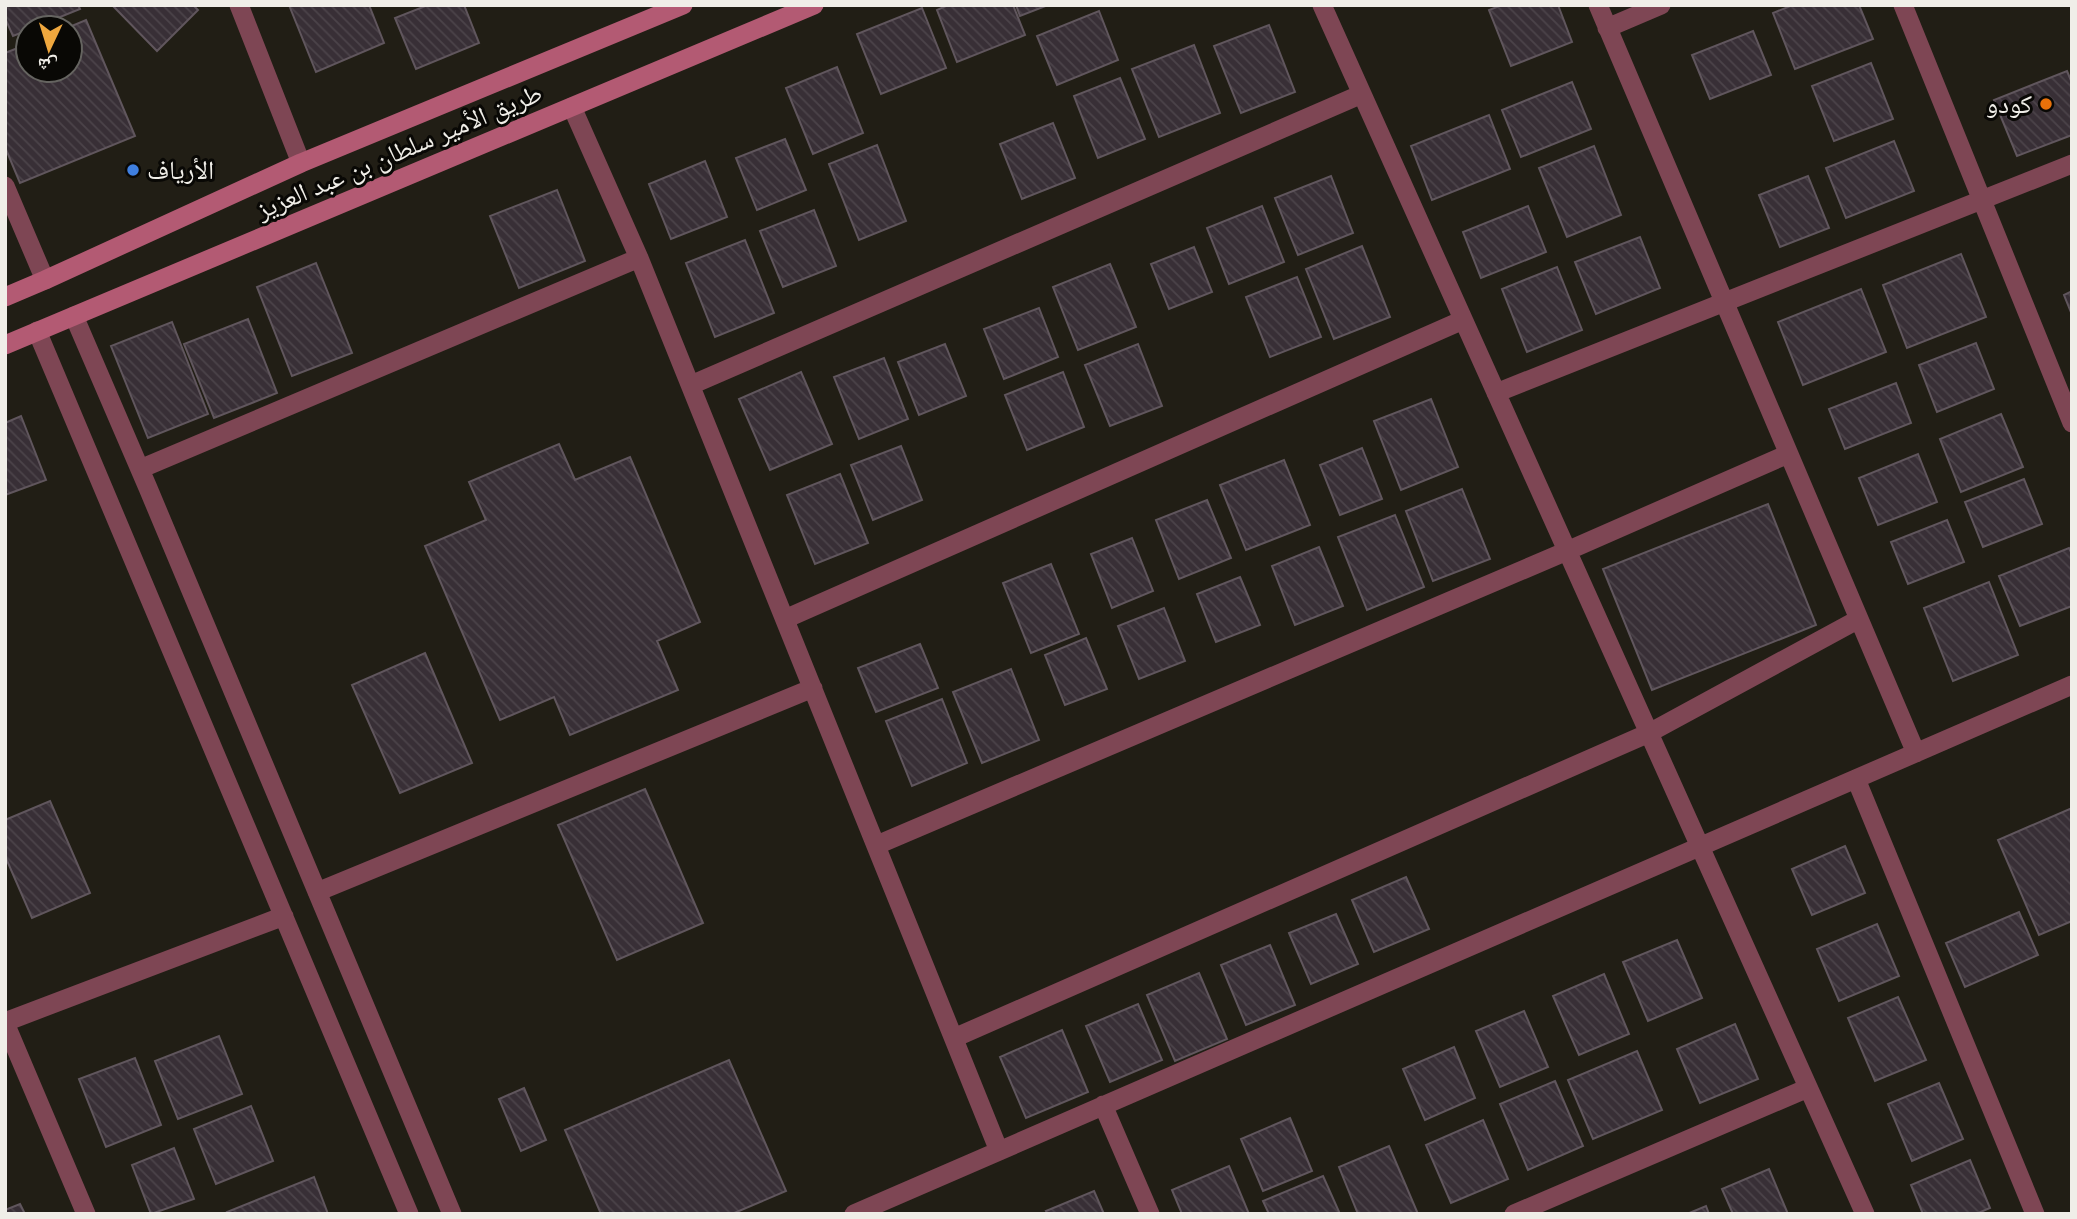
<svg xmlns="http://www.w3.org/2000/svg" width="2077" height="1219" viewBox="0 0 2077 1219" font-family="'Space Grotesk','Noto Naskh Arabic',sans-serif">
	<style>
		.building { fill: url(#building-back-hatch); stroke: #60565d; stroke-width: 2 }
		.lines { fill: none; stroke-linecap: round; stroke-linejoin: round }
		.minor { stroke: #7e4654; stroke-width: 19 }
		.secondary { stroke: #b35a73; stroke-width: 19 }
		.food-dot { fill: #e8710a; stroke: #090805; stroke-width: 2.5 }
		.shop-dot { fill: #3f7fe0; stroke: #090805; stroke-width: 2.5 }
		.labels { text-anchor: middle; dominant-baseline: central; stroke-width: 6; stroke-linejoin: round; paint-order: stroke }
		.poi-label { font-size: 26px; fill: #f0eee8; stroke: #090805; text-anchor: end }
		.street-label { font-size: 26px; fill: #f0eee8; stroke: #090805 }
	</style>
	<defs>
		<pattern id="building-back-hatch" width="6" height="6" patternUnits="userSpaceOnUse" patternTransform="scale(1.75)"><rect width="6" height="6" fill="#382f36"/><path d="M-1 5l2 2M0 0l6 6M5-1l2 2" fill="none" stroke="#4b4349"/></pattern>
	</defs>
	<rect width="100%" height="100%" fill="#211e15"/>
	<path class="building" d="M 5,5 L 78,5 L 80,9 L 33,28 L 28,28 L 28,30 L 13,36 L 5,18 Z
		M 112,5 L 193,5 L 198,10 L 157,51 Z
		M 289,5 L 369,5 L 384,43 L 316,72 Z
		M 428,5 L 464,5 L 479,43 L 416,69 L 395,18 Z
		M 948,5 L 1013,5 L 1025,35 L 957,62 L 937,10 Z
		M 1016,5 L 1048,5 L 1020,16 Z
		M 1502,5 L 1558,5 L 1572,42 L 1511,66 L 1489,10 Z
		M 1793,5 L 1859,5 L 1873,39 L 1795,69 L 1773,13 Z
		M 922,8 L 946,68 L 881,94 L 857,34 Z
		M 1099,11 L 1118,60 L 1057,85 L 1037,36 Z
		M 86,20 L 135,136 L 20,183 L 5,147 L 5,53 L 28,44 L 28,70 L 70,70 L 70,28 L 67,28 Z
		M 1269,25 L 1295,92 L 1241,113 L 1214,46 Z
		M 1753,31 L 1771,75 L 1710,99 L 1692,55 Z
		M 1194,45 L 1220,113 L 1159,137 L 1132,69 Z
		M 1871,63 L 1893,119 L 1834,141 L 1812,86 Z
		M 837,67 L 863,133 L 813,154 L 786,88 Z
		M 2067,71 L 2072,83 L 2072,135 L 2017,156 L 1994,100 Z
		M 1120,78 L 1145,139 L 1098,158 L 1074,96 Z
		M 1572,82 L 1591,129 L 1521,157 L 1502,110 Z
		M 1489,115 L 1510,169 L 1432,200 L 1411,146 Z
		M 1053,123 L 1075,178 L 1022,199 L 1000,144 Z
		M 785,139 L 806,190 L 757,210 L 736,158 Z
		M 1894,141 L 1914,191 L 1846,218 L 1826,168 Z
		M 877,145 L 906,221 L 859,240 L 829,164 Z
		M 1594,146 L 1621,215 L 1567,237 L 1539,168 Z
		M 705,161 L 727,217 L 671,239 L 649,184 Z
		M 1331,176 L 1353,233 L 1298,255 L 1275,198 Z
		M 1808,176 L 1829,228 L 1780,247 L 1759,195 Z
		M 557,190 L 585,261 L 519,288 L 490,216 Z
		M 1262,206 L 1284,262 L 1229,284 L 1207,228 Z
		M 1528,206 L 1546,252 L 1481,278 L 1463,232 Z
		M 814,210 L 836,266 L 783,287 L 760,231 Z
		M 1640,237 L 1660,288 L 1596,314 L 1575,262 Z
		M 745,240 L 774,313 L 715,337 L 686,263 Z
		M 1362,246 L 1390,317 L 1334,339 L 1306,269 Z
		M 1194,247 L 1212,292 L 1169,309 L 1151,264 Z
		M 1961,254 L 1986,317 L 1907,348 L 1883,285 Z
		M 316,263 L 352,353 L 292,376 L 257,287 Z
		M 1110,264 L 1136,327 L 1078,350 L 1053,287 Z
		M 1557,267 L 1582,330 L 1527,352 L 1502,289 Z
		M 1297,277 L 1321,337 L 1270,357 L 1246,297 Z
		M 1861,289 L 1886,352 L 1803,385 L 1778,322 Z
		M 2072,291 L 2072,315 L 2064,295 Z
		M 1039,308 L 1058,357 L 1004,379 L 984,329 Z
		M 248,319 L 277,393 L 214,418 L 184,344 Z
		M 172,322 L 208,414 L 148,438 L 111,346 Z
		M 1976,343 L 1994,389 L 1937,412 L 1919,365 Z
		M 945,344 L 966,396 L 919,415 L 898,362 Z
		M 1138,344 L 1162,406 L 1110,426 L 1085,365 Z
		M 884,358 L 908,419 L 859,439 L 834,377 Z
		M 801,372 L 832,444 L 770,470 L 739,399 Z
		M 1063,372 L 1084,427 L 1027,450 L 1005,395 Z
		M 1896,383 L 1911,423 L 1845,449 L 1829,409 Z
		M 1431,399 L 1458,467 L 1401,490 L 1374,421 Z
		M 2001,414 L 2023,467 L 1961,492 L 1940,439 Z
		M 21,416 L 46,480 L 5,495 L 5,423 Z
		M 559,444 L 575,480 L 630,457 L 700,622 L 657,641 L 678,690 L 570,735 L 554,697 L 500,720 L 425,546 L 486,520 L 469,482 Z
		M 901,446 L 922,500 L 873,520 L 851,465 Z
		M 1362,448 L 1382,499 L 1340,515 L 1320,465 Z
		M 1918,454 L 1937,502 L 1878,525 L 1859,478 Z
		M 1284,460 L 1310,525 L 1246,550 L 1220,485 Z
		M 840,474 L 868,543 L 815,564 L 787,495 Z
		M 2024,479 L 2042,524 L 1983,547 L 1965,502 Z
		M 1462,489 L 1490,559 L 1433,581 L 1406,511 Z
		M 1207,500 L 1231,558 L 1179,579 L 1156,520 Z
		M 1768,504 L 1816,625 L 1652,690 L 1603,569 Z
		M 1395,515 L 1424,587 L 1367,610 L 1338,537 Z
		M 1947,520 L 1964,562 L 1908,584 L 1891,542 Z
		M 1132,538 L 1153,591 L 1112,608 L 1091,554 Z
		M 1319,547 L 1343,606 L 1295,625 L 1272,566 Z
		M 2069,548 L 2072,554 L 2072,606 L 2020,626 L 1999,576 Z
		M 1051,564 L 1079,634 L 1031,653 L 1003,583 Z
		M 1240,577 L 1260,625 L 1216,642 L 1197,594 Z
		M 1989,582 L 2018,655 L 1953,681 L 1924,608 Z
		M 1164,608 L 1185,661 L 1139,679 L 1118,626 Z
		M 1086,638 L 1107,689 L 1065,705 L 1045,655 Z
		M 920,644 L 938,688 L 876,712 L 858,668 Z
		M 425,653 L 472,763 L 400,793 L 352,685 Z
		M 1011,669 L 1039,740 L 982,763 L 953,692 Z
		M 942,699 L 967,763 L 912,786 L 886,721 Z
		M 645,789 L 703,923 L 617,960 L 558,825 Z
		M 50,801 L 90,893 L 32,918 L 5,856 L 5,820 Z
		M 2072,808 L 2072,921 L 2039,935 L 1998,840 Z
		M 1845,846 L 1865,893 L 1812,915 L 1792,869 Z
		M 1406,877 L 1429,929 L 1374,952 L 1352,900 Z
		M 2019,912 L 2038,955 L 1965,987 L 1946,943 Z
		M 1336,914 L 1358,964 L 1311,984 L 1289,933 Z
		M 1877,924 L 1899,976 L 1839,1001 L 1817,949 Z
		M 1677,940 L 1702,998 L 1648,1021 L 1623,962 Z
		M 1270,945 L 1295,1005 L 1246,1025 L 1221,965 Z
		M 1199,973 L 1227,1039 L 1175,1061 L 1147,995 Z
		M 1604,974 L 1629,1034 L 1579,1055 L 1553,996 Z
		M 1898,997 L 1926,1060 L 1875,1081 L 1848,1018 Z
		M 1138,1004 L 1162,1060 L 1110,1082 L 1086,1026 Z
		M 1524,1011 L 1548,1067 L 1500,1087 L 1476,1031 Z
		M 1735,1024 L 1758,1079 L 1700,1103 L 1677,1049 Z
		M 1062,1030 L 1088,1092 L 1026,1118 L 1000,1057 Z
		M 219,1036 L 242,1094 L 178,1119 L 155,1061 Z
		M 1454,1047 L 1475,1098 L 1425,1120 L 1403,1069 Z
		M 1637,1051 L 1662,1110 L 1593,1139 L 1568,1080 Z
		M 135,1058 L 161,1125 L 106,1147 L 79,1079 Z
		M 729,1060 L 786,1191 L 732,1214 L 601,1214 L 565,1130 Z
		M 1555,1081 L 1583,1146 L 1528,1170 L 1500,1104 Z
		M 1939,1083 L 1963,1139 L 1912,1161 L 1888,1104 Z
		M 524,1088 L 546,1140 L 521,1151 L 499,1099 Z
		M 251,1106 L 273,1161 L 216,1184 L 194,1129 Z
		M 1290,1118 L 1312,1171 L 1263,1191 L 1241,1139 Z
		M 1483,1120 L 1508,1179 L 1451,1203 L 1426,1145 Z
		M 1389,1146 L 1418,1214 L 1358,1214 L 1339,1167 Z
		M 174,1148 L 194,1199 L 151,1214 L 132,1165 Z
		M 1970,1160 L 1990,1208 L 1976,1214 L 1923,1214 L 1911,1185 Z
		M 1229,1166 L 1249,1214 L 1182,1214 L 1172,1190 Z
		M 1769,1169 L 1788,1214 L 1733,1214 L 1722,1189 Z
		M 1323,1176 L 1340,1214 L 1269,1214 L 1263,1201 Z
		M 314,1177 L 328,1214 L 228,1214 L 227,1212 Z
		M 1094,1191 L 1104,1214 L 1048,1214 L 1046,1211 Z
		M 20,1204 L 25,1214 L 5,1214 L 5,1210 Z
		M 1706,1206 L 1709,1214 L 1687,1214 Z"/>
	<g class="lines">
		<path class="minor" d="M 239,5 L 301,163
			M 1322,5 L 1865,1214
			M 1598,5 L 1916,753
			M 1903,5 L 2072,423
			M 1607,28 L 1661,5
			M 572,107 L 639,258 L 999,1151
			M 5,186 L 45,280
			M 74,316 L 148,488 L 452,1214
			M 37,331 L 409,1214
			M 691,385 L 1362,94
			M 1496,393 L 2072,164
			M 140,469 L 639,258
			M 785,619 L 1463,320
			M 1856,779 L 2035,1214
			M 877,845 L 1567,551 L 1788,454
			M 317,892 L 813,688
			M 5,1022 L 284,916
			M 5,1023 L 86,1214
			M 954,1038 L 1649,733 L 1859,619
			M 1103,1105 L 1150,1214
			M 854,1214 L 2072,685
			M 1514,1214 L 1808,1088"/>
		<path class="secondary" d="M 5,297 L 45,280 L 301,163 L 683,5
			M 5,345 L 814,5"/>
	</g>
	<circle class="food-dot" cx="2046" cy="104" r="7"/>
	<circle class="shop-dot" cx="133" cy="170" r="7"/>
	<g class="labels">
		<g class="poi-label">
			<text x="2032" y="104">كودو</text>
			<text x="147" y="170" text-anchor="start">الأرياف</text>
		</g>
		<g class="street-label">
			<text transform="translate(399 151) rotate(-23)">طريق الأمير سلطان بن عبد العزيز</text>
		</g>
	</g>
	<rect width="2077" height="1219" fill="none" stroke="#f0eee8" stroke-width="14"/>
	<g transform="translate(49 49) rotate(184)"><circle r="33" fill="#090805" stroke="#656460" stroke-width="2"/>
	<path d="M0-5L12 26L0 18L-12 26Z" fill="#efa73e"/>
	<text y="-10" font-size="19" font-weight="bold" text-anchor="middle" fill="#f0eee8">ش</text>
	</g>
</svg>
